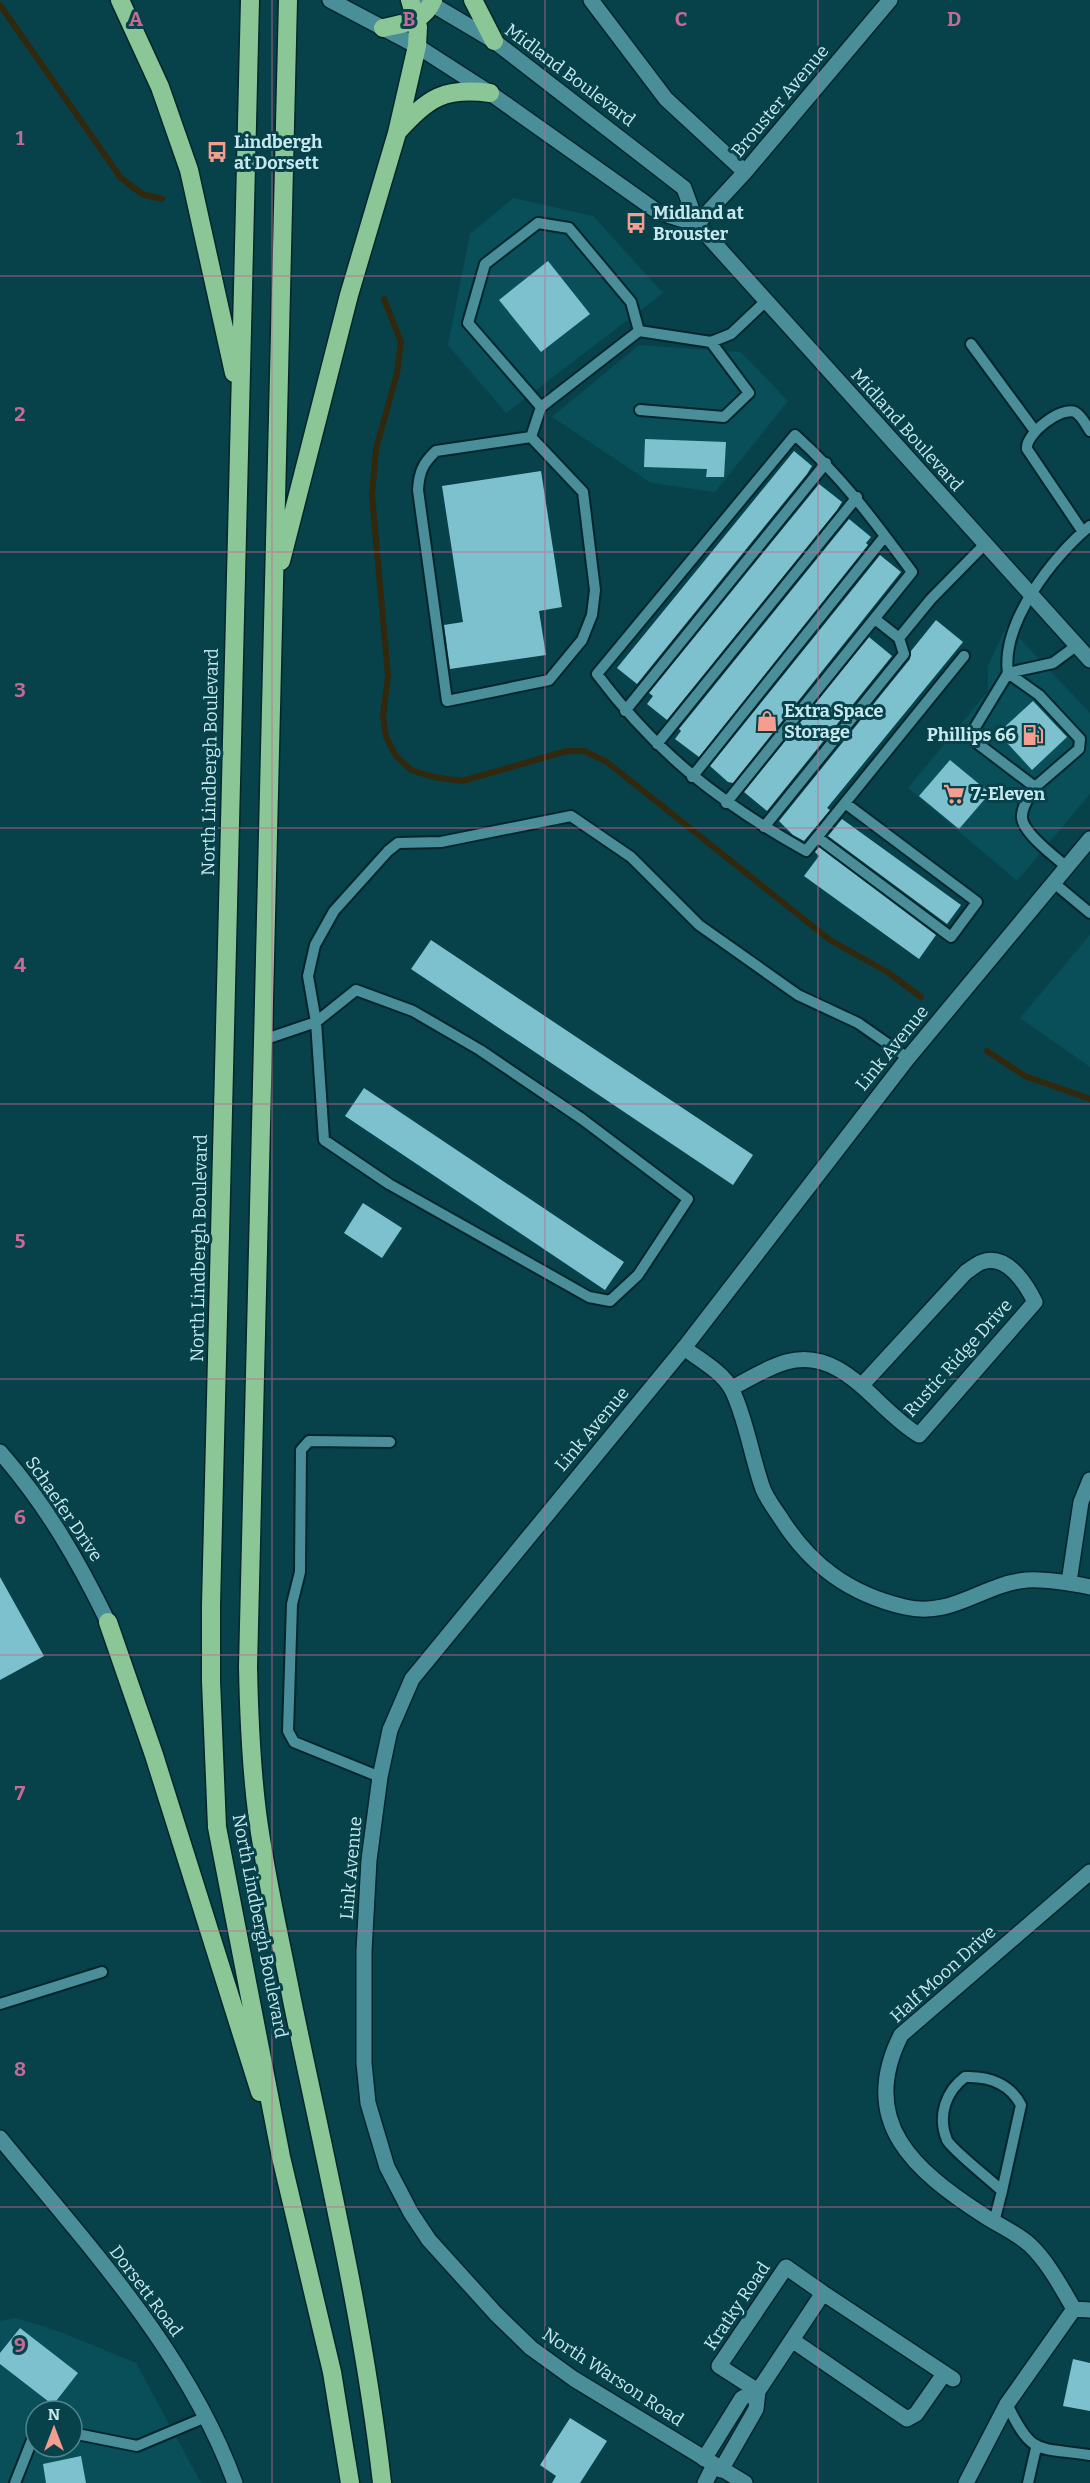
<svg xmlns="http://www.w3.org/2000/svg" width="1090" height="2483" viewBox="0 0 1090 2483" font-family="Bitter,serif">
	<style>
		.built { fill: #084f59; fill-rule: evenodd }
		.lines { fill: none; stroke-linecap: round; stroke-linejoin: round }
		.stream { stroke: #32280d; stroke-width: 6 }
		.building { fill: #7dc1ce }
		.lane-casing { stroke: #00262c; stroke-width: 14 }
		.street-casing { stroke: #00262c; stroke-width: 18 }
		.secondary-casing { stroke: #00262c; stroke-width: 18 }
		.highway-casing { stroke: #00262c; stroke-width: 21 }
		.lane { stroke: #4a8e9a; stroke-width: 10 }
		.street { stroke: #4a8e9a; stroke-width: 15 }
		.secondary { stroke: #4a8e9a; stroke-width: 15 }
		.highway { stroke: #8ac696; stroke-width: 18 }
		.grid { fill: none; stroke: #c46b96; stroke-width: 1.5; stroke-opacity: 0.55 }
		.labels { text-anchor: middle; dominant-baseline: central; stroke-width: 6; stroke-linejoin: round; paint-order: stroke }
		.street-label { font-size: 18px; fill: #c7e8ee; stroke: #07424a }
		.poi-label { font-size: 18px; font-weight: bold; fill: #c7e8ee; stroke: #07424a; text-anchor: start }
		.grid-label { font-size: 20px; text-anchor: middle; font-weight: bold; fill: #c46b96; stroke: #07424a; stroke-width: 6; stroke-linejoin: round; paint-order: stroke }
	</style>
	<rect width="100%" height="100%" fill="#07424a"/>
	<path class="built" d="M 513,198 L 593,216 L 663,293 L 506,413 L 448,345 L 470,234 Z
		M 639,345 L 741,352 L 788,401 L 715,492 L 651,483 L 552,417 Z
		M 1007,625 L 1090,713 L 1090,794 L 1017,881 L 908,788 L 988,691 L 988,666 Z
		M 1090,935 L 1090,1067 L 1020,1018 Z
		M 16,2318 L 58,2331 L 136,2363 L 201,2483 L 0,2483 L 0,2321 ZM 36,2411 L 72,2411 L 72,2447 L 36,2447 Z"/>
	<g class="lines">
		<path class="stream" d="M 0,5 L 121,178 L 142,194 L 162,199
			M 384,299 L 401,342 L 397,373 L 376,449 L 372,495 L 388,676 L 383,716 L 386,737 L 396,756 L 411,770 L 433,777 L 462,781 L 567,751 L 584,751 L 607,762 L 830,940 L 889,973 L 921,997
			M 987,1051 L 1025,1076 L 1090,1099"/>
	</g>
	<path class="building" d="M 548,261 L 590,314 L 541,352 L 499,300 Z
		M 645,439 L 726,442 L 724,477 L 706,477 L 707,469 L 644,467 Z
		M 794,451 L 812,466 L 807,474 L 637,684 L 617,668 Z
		M 541,471 L 562,607 L 539,611 L 546,655 L 450,669 L 444,625 L 463,622 L 442,486 Z
		M 819,484 L 842,502 L 837,510 L 667,720 L 647,704 L 653,696 L 649,693 Z
		M 849,519 L 871,537 L 866,543 L 868,545 L 699,757 L 675,739 L 681,731 L 679,729 Z
		M 880,555 L 901,572 L 733,783 L 728,782 L 710,766 Z
		M 936,620 L 963,642 L 827,808 L 830,810 L 804,841 L 793,835 L 779,821 L 910,659 L 911,651 Z
		M 869,637 L 892,656 L 767,811 L 744,792 Z
		M 1033,701 L 1067,737 L 1032,770 L 998,733 Z
		M 950,760 L 990,793 L 959,829 L 919,796 Z
		M 842,819 L 961,905 L 947,924 L 828,836 Z
		M 819,847 L 936,935 L 919,959 L 804,876 L 819,856 L 815,852 Z
		M 431,940 L 753,1155 L 733,1185 L 411,969 Z
		M 364,1088 L 624,1262 L 605,1290 L 345,1116 Z
		M 363,1203 L 402,1228 L 382,1258 L 344,1233 Z
		M 0,1577 L 44,1656 L 0,1680 Z
		M 20,2328 L 78,2373 L 53,2405 L 0,2364 L 0,2353 Z
		M 1073,2359 L 1090,2363 L 1090,2411 L 1063,2406 Z
		M 570,2418 L 607,2441 L 580,2483 L 552,2483 L 556,2476 L 540,2465 Z
		M 81,2456 L 86,2483 L 46,2483 L 43,2464 Z"/>
	<g class="lines">
		<defs>
			<path id="lane" d="M 971,344 L 1035,431
				M 541,407 L 468,323 L 485,264 L 538,223 L 569,228 L 631,302 L 639,331
				M 640,410 L 724,417 L 749,393 L 711,342
				M 531,437 L 583,492 L 595,590 L 592,615 L 582,640 L 549,680 L 447,701 L 418,490 C 419,472 423,463 436,451 L 531,437 L 541,407 L 639,331 L 711,342 L 731,334 L 766,301
				M 1083,532 L 1027,449 C 1025,434 1061,406 1075,412 C 1082,416 1086,425 1090,431
				M 899,638 L 931,599 L 984,545
				M 1076,646 L 1053,663 L 1008,673 C 1001,623 1053,556 1090,526
				M 625,711 L 826,463
				M 657,744 L 857,497
				M 692,777 L 885,536
				M 1035,787 L 1079,749 L 1080,739 L 1039,695 L 1008,673 L 974,729 L 973,737 L 977,743 L 1035,787 C 1030,795 1021,807 1022,818 C 1023,833 1055,857 1067,867
				M 726,803 L 912,572 C 875,522 842,477 795,435 L 597,674 C 657,754 719,802 806,851 L 964,656
				M 764,827 L 904,654 L 899,638 L 875,619
				M 817,837 L 951,937 L 977,902 L 845,803
				M 1054,883 L 1090,913
				M 263,1040 L 316,1022 L 356,990 L 413,1011 L 480,1050 L 582,1119 L 688,1199 L 638,1275 L 610,1301 L 589,1297 L 389,1184 L 324,1140 L 316,1022 L 308,976 L 315,945 L 334,911 L 388,851 L 398,843 L 441,842 L 571,816 L 631,857 L 699,925 L 798,995 L 858,1023 L 908,1058
				M 380,1777 L 294,1742 L 288,1731 L 292,1604 L 300,1572 L 301,1450 L 309,1441 L 390,1442
				M 0,2004 L 102,1972
				M 994,2222 L 1002,2191 C 992,2181 951,2149 947,2140 C 937,2116 946,2091 965,2077 C 989,2076 1010,2084 1021,2105 L 1002,2191
				M 1007,2404 C 1032,2456 1036,2447 1090,2455
				M 72,2433 L 137,2446 L 206,2417
				M 15,2483 L 36,2430
				M 1028,2483 L 1036,2448"/>
			<path id="street" d="M 591,0 L 666,99 L 745,172
				M 697,224 L 745,172 L 890,0
				M 684,1348 C 699,1359 724,1373 732,1390 C 746,1418 752,1459 763,1489 C 767,1499 774,1508 780,1517 C 810,1565 849,1594 905,1607 C 953,1618 982,1584 1027,1580 C 1047,1579 1070,1583 1090,1587
				M 732,1388 C 749,1379 768,1367 786,1362 C 844,1346 876,1410 919,1435 L 1035,1302 C 1026,1284 1007,1253 982,1262 C 976,1264 971,1269 966,1272 L 862,1385
				M 0,1452 C 46,1505 78,1560 108,1622
				M 1069,1582 L 1081,1502 L 1090,1480
				M 0,2138 C 87,2245 187,2351 235,2483
				M 1074,2309 C 1061,2287 1048,2262 1030,2245 C 1017,2233 998,2225 983,2215 C 915,2171 857,2122 901,2035 L 1090,1872
				M 792,2340 L 907,2419 L 916,2414 L 944,2374
				M 758,2391 L 719,2366 L 786,2267 L 823,2293
				M 704,2459 L 742,2398 L 758,2391
				M 721,2470 L 756,2409 L 758,2391 L 823,2293 L 953,2379
				M 705,2483 L 714,2465
				M 966,2483 L 1007,2404 L 1074,2309 L 1090,2310"/>
			<path id="secondary" d="M 330,0 L 417,46 L 490,93 L 658,212 L 697,224
				M 425,0 L 494,41 L 684,188 L 697,224 L 1090,660
				M 745,2483 L 574,2379 L 531,2348 L 496,2314 L 429,2240 L 411,2213 L 387,2167 L 368,2103 L 364,2063 L 364,1951 L 369,1860 L 380,1777 L 390,1730 L 412,1679 L 684,1348 L 908,1058 L 1090,839"/>
			<path id="highway" d="M 120,0 L 160,87 L 189,170 L 234,373
				M 250,0 L 211,1605 L 211,1681 L 217,1827 L 281,2157 L 332,2372 L 350,2483
				M 288,0 L 248,1667 C 249,1716 251,1764 257,1812 C 265,1875 280,1938 292,2000 C 325,2160 364,2321 382,2483
				M 473,0 L 494,41
				M 383,28 C 405,23 423,23 433,0
				M 398,131 C 429,98 443,87 490,93
				M 281,561 L 349,295 L 397,133 L 417,46 L 418,27 L 410,0
				M 108,1622 L 154,1755 L 260,2092"/>
		</defs>
		<use href="#lane" class="lane-casing"/>
		<use href="#street" class="street-casing"/>
		<use href="#secondary" class="secondary-casing"/>
		<use href="#highway" class="highway-casing"/>
		<use href="#lane" class="lane"/>
		<use href="#street" class="street"/>
		<use href="#secondary" class="secondary"/>
		<use href="#highway" class="highway"/>
	</g>
	<path class="grid" d="M 272,0 L 272,2483M 545,0 L 545,2483M 818,0 L 818,2483M 0,276 L 1090,276M 0,552 L 1090,552M 0,828 L 1090,828M 0,1104 L 1090,1104M 0,1379 L 1090,1379M 0,1655 L 1090,1655M 0,1931 L 1090,1931M 0,2207 L 1090,2207"/>
	<defs>
		<symbol id="bus-bare" viewBox="-9 -9 18 18"><path d="M-5-6H5V4H4V6H2V4H-2V6H-4V4H-5ZM-3.5-4V0h7V-4ZM-3.5 1.2v1.5H-2V1.2ZM2 1.2v1.5H3.5V1.2Z" fill="#f59d8e" stroke="#07424a" stroke-width="2.5" paint-order="stroke"/></symbol>
		<symbol id="shop-bare" viewBox="-9 -9 18 18"><path d="M-5-2.5h2.3a2.7 3.5 0 0 1 5.4 0H5L5.5 6h-11ZM-1.5-2.5h3a1.5 2.3 0 0 0-3 0Z" fill="#f59d8e" stroke="#07424a" stroke-width="2.5" paint-order="stroke"/></symbol>
		<symbol id="fuel-bare" viewBox="-9 -9 18 18"><path d="M-5.5-6h7V0h2V4h1.3V-2.5L3-4.5l.8-.8L6-3V5H2.5V1h-1V6h-7ZM-4.2-4.7v3.2H.2V-4.7Z" fill="#f59d8e" stroke="#07424a" stroke-width="2.5" paint-order="stroke"/></symbol>
		<symbol id="supermarket-bare" viewBox="-9 -9 18 18"><path d="M-6-5.5h2.5l.6 2H6L4.5 2H-2.5L-4.4-4H-6ZM-1.5 3.2a1.3 1.3 0 1 0 .1 0ZM3 3.2a1.3 1.3 0 1 0 .1 0Z" fill="#f59d8e" stroke="#07424a" stroke-width="2.5" paint-order="stroke"/></symbol>
	</defs>
	<g fill-rule="evenodd">
		<use href="#bus-bare" x="202" y="137" width="30" height="30"/>
		<use href="#bus-bare" x="621" y="208" width="30" height="30"/>
		<use href="#shop-bare" x="752" y="706" width="30" height="30"/>
		<use href="#fuel-bare" x="1018" y="720" width="30" height="30"/>
		<use href="#supermarket-bare" x="939" y="779" width="30" height="30"/>
	</g>
	<g class="labels">
		<g class="street-label">
			<text transform="translate(570 75) rotate(37)">Midland Boulevard</text>
			<text transform="translate(780 101) rotate(-50)">Brouster Avenue</text>
			<text transform="translate(907 430) rotate(48)">Midland Boulevard</text>
			<text transform="translate(210 762) rotate(-89)">North Lindbergh Boulevard</text>
			<text transform="translate(892 1048) rotate(-51)">Link Avenue</text>
			<text transform="translate(199 1248) rotate(-89)">North Lindbergh Boulevard</text>
			<text transform="translate(958 1358) rotate(-48)">Rustic Ridge Drive</text>
			<text transform="translate(592 1429) rotate(-50)">Link Avenue</text>
			<text transform="translate(64 1509) rotate(56)">Schaefer Drive</text>
			<text transform="translate(351 1868) rotate(-85)">Link Avenue</text>
			<text transform="translate(260 1926) rotate(79)">North Lindbergh Boulevard</text>
			<text transform="translate(943 1974) rotate(-42)">Half Moon Drive</text>
			<text transform="translate(146 2291) rotate(53)">Dorsett Road</text>
			<text transform="translate(737 2306) rotate(-56)">Kratky Road</text>
			<text transform="translate(613 2377) rotate(33)">North Warson Road</text>
		</g>
		<g class="poi-label">
			<text x="234" y="142">Lindbergh<tspan x="234" dy="21">at Dorsett</tspan></text>
			<text x="653" y="213">Midland at<tspan x="653" dy="21">Brouster</tspan></text>
			<text x="784" y="711">Extra Space<tspan x="784" dy="21">Storage</tspan></text>
			<text x="1016" y="735" text-anchor="end">Phillips 66</text>
			<text x="971" y="794">7-Eleven</text>
		</g>
	</g>
	<g class="grid-label">
		<text x="136" y="26">A</text>
		<text x="409" y="26">B</text>
		<text x="681" y="26">C</text>
		<text x="954" y="26">D</text>
		<text x="20" y="145">1</text>
		<text x="20" y="421">2</text>
		<text x="20" y="697">3</text>
		<text x="20" y="972">4</text>
		<text x="20" y="1248">5</text>
		<text x="20" y="1524">6</text>
		<text x="20" y="1800">7</text>
		<text x="20" y="2076">8</text>
		<text x="20" y="2352">9</text>
	</g>
	<g transform="translate(54 2429)"><circle r="28" fill="#07424a" stroke="#54848c" stroke-width="1.5"/>
	<path d="M0-4.5L10 22L0 15L-10 22Z" fill="#f59d8e"/>
	<text y="-9" font-size="16" font-weight="bold" text-anchor="middle" fill="#c7e8ee">N</text>
	</g>
</svg>
